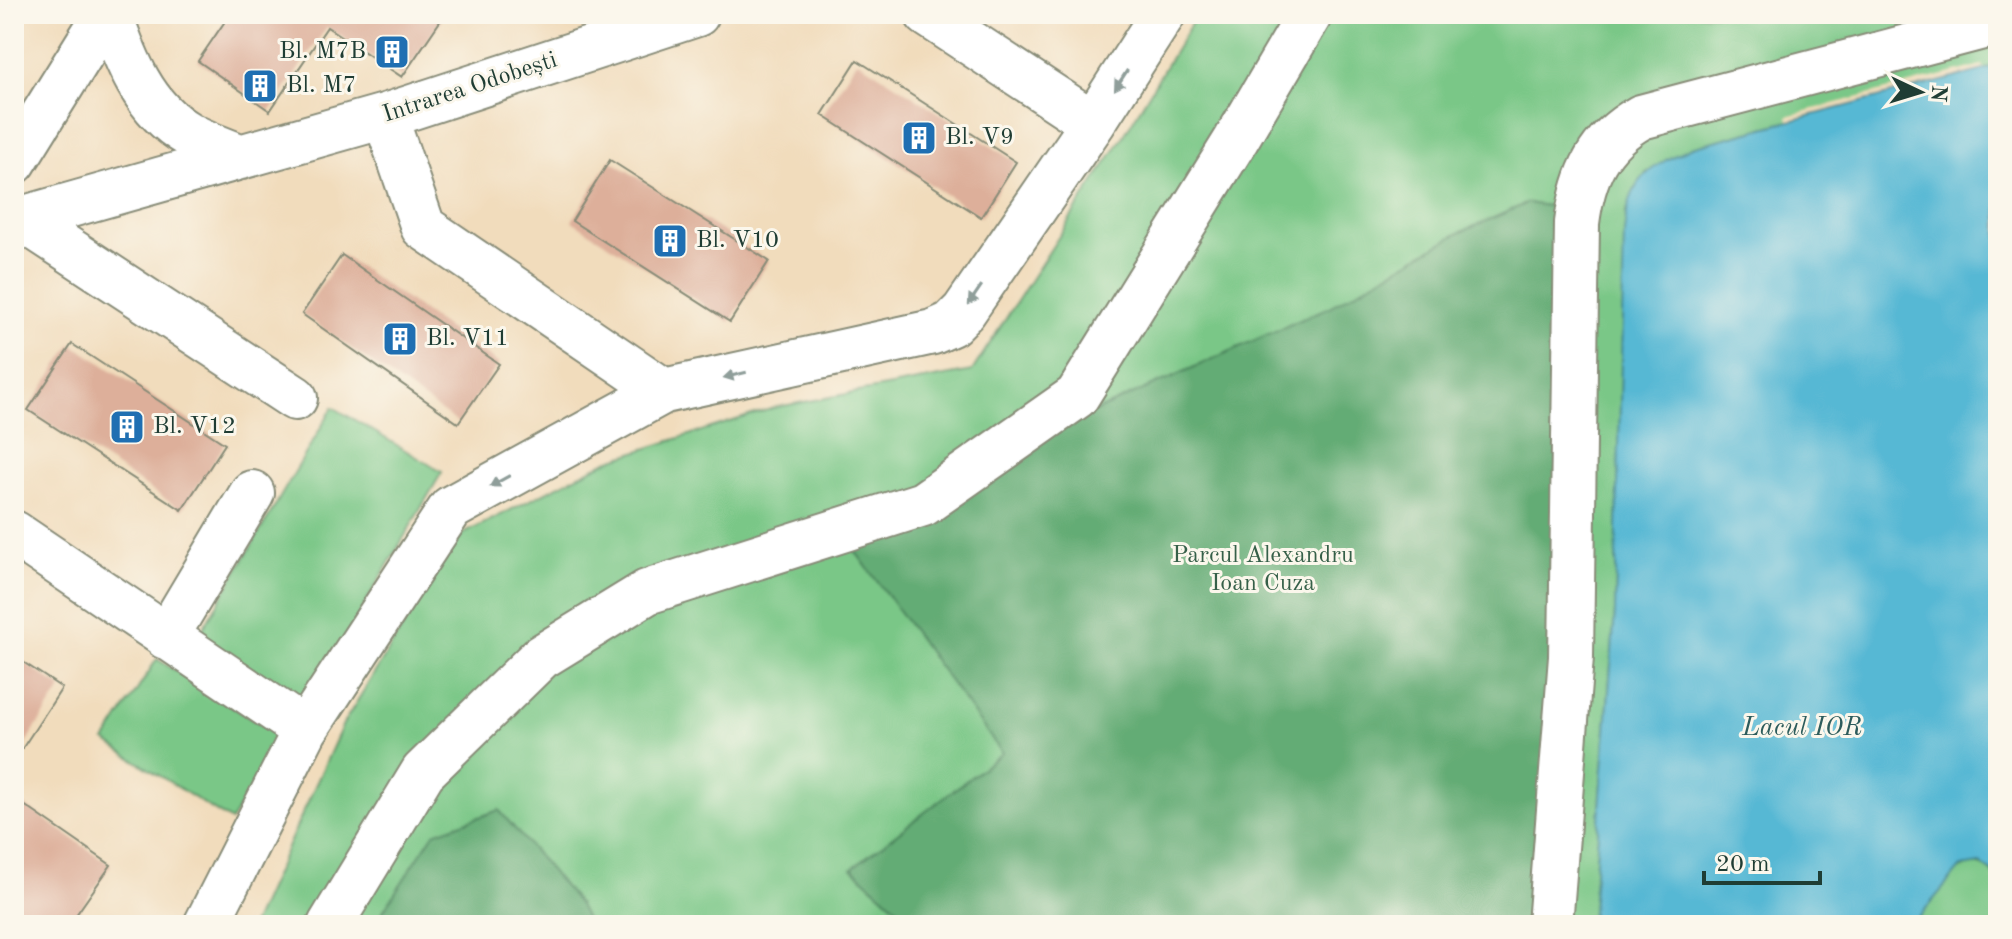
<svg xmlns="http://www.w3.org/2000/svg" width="2012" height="939" viewBox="0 0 2012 939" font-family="'Old Standard TT',serif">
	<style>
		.green { fill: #7ac787; stroke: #4c825e; stroke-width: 2 }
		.forest { fill: #63ac74; stroke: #417454; stroke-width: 2 }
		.water { fill: #56b8d4; stroke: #3a7a84; stroke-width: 2 }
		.pier { fill: #f1dcbc }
		.building { fill: #ddaf9a }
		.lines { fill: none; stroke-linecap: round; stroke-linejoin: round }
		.minor-casing { stroke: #888c78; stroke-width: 48 }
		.minor { stroke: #fff; stroke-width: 44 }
		.oneway { fill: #8f9e9a }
		.labels { text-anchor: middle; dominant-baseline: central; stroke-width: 6; stroke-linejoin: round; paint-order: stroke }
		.poi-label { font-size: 24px; fill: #1f3d34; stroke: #fbf7ec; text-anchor: start }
		.street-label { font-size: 24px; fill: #1f3d34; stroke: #fbf7ec }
		.park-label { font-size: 24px; fill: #366049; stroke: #fbf7ec }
		.water-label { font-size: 26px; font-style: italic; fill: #2d5c5c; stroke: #fbf7ec }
	</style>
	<rect width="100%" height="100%" fill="#fbf7ec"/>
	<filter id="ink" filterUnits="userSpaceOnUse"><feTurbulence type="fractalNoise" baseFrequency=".0125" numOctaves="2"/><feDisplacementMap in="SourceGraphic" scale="16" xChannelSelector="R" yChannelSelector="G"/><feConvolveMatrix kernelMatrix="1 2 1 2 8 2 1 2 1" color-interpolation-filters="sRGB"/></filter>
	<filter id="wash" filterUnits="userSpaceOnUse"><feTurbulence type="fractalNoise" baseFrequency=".006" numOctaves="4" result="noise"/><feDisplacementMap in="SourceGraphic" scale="32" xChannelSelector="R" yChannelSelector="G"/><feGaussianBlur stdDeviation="1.8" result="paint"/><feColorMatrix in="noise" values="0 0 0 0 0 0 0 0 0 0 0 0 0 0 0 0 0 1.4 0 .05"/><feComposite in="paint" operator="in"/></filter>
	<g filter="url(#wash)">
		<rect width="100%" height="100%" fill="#f1dcbc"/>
		<path class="green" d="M 1197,14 L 1998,14 L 1998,66 L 1692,147 L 1646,173 L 1626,211 L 1615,612 L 1591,925 L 252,925 L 343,724 L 459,536 L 607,461 L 777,407 L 972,371 L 1123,137 Z
			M 333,407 L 442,472 L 308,702 L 198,637 Z
			M 157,659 L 283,738 L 231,821 L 105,741 Z
			M 1970,864 C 2007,865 1998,898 1998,925 L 1912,925 L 1954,872 Z"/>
		<path class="forest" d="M 1527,203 L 1549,206 L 1561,221 L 1553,699 L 1535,925 L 916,925 L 852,868 L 1002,753 L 850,544 L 1076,420 L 1329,307 L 1457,234 Z
			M 499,810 L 578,903 L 589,925 L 374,925 L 434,833 Z"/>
		<path class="water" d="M 1998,66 L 1998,882 L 1995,873 L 1981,864 L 1961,867 L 1912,925 L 1591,925 L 1615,612 L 1624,233 C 1629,180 1645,169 1692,147 Z"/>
		<path class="pier" d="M 1983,65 L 1984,69 L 1789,120 L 1788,116 Z"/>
		<g id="blocks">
			<path class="building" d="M 230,14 L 445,14 L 402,77 L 327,27 L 270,111 L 198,61 Z
				M 857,60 L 1016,162 L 981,217 L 822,115 Z
				M 610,160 L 769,261 L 730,322 L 572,221 Z
				M 342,255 L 499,364 L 458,423 L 302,314 Z
				M 72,344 L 225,444 L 182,510 L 28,410 Z
				M 14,656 L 62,688 L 14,761 Z
				M 14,798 L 111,865 L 69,925 L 14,925 Z"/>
		</g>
	</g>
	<g filter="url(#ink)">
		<use href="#blocks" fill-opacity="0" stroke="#888c78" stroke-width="2"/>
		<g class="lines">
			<defs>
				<path id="minor" d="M 110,14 C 125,59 144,109 188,134 C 204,143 223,149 241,157
					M 927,14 L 1093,123
					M 385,116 L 423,227 L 664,391
					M 14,162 L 106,14
					M 22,219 L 295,398
					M 14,221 L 385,116 L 697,14
					M 14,533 L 305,730
					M 166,637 L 252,493
					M 206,925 L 305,730 L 451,508 L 664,391 L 933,332 L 951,324 L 964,311 L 1093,123 L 1163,14
					M 330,925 L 423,772 L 541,657 L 647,592 L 923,504 L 1077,396 L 1236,140 L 1310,14
					M 1550,925 L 1571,657 L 1577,223 C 1583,175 1598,141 1641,117 L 1998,23"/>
			</defs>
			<use href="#minor" class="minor-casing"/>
			<use href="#minor" class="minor"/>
		</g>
		<defs><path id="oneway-solid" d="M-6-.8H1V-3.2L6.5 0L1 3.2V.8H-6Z" transform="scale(2)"/></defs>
		<g class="oneway">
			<use href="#oneway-solid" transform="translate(1121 80) rotate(123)"/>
			<use href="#oneway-solid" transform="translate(975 295) rotate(124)"/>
			<use href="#oneway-solid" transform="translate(735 375) rotate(167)"/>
			<use href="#oneway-solid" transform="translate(500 481) rotate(151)"/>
		</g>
	</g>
	<defs>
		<symbol id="building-square" viewBox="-11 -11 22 22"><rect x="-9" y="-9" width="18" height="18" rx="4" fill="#1f6fb2" stroke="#fbf7ec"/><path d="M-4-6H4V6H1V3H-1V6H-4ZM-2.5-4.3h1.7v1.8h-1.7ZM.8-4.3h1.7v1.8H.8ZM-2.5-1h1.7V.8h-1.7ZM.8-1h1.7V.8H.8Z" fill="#fff"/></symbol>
	</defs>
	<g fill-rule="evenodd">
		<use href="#building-square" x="372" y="32" width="40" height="40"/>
		<use href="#building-square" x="240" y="66" width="40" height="40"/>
		<use href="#building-square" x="899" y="118" width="40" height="40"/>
		<use href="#building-square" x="650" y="221" width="40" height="40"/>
		<use href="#building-square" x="380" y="319" width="40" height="40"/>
		<use href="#building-square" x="107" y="407" width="40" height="40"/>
	</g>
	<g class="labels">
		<g class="poi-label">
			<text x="366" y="52" text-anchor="end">Bl. M7B</text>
			<text x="286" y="86">Bl. M7</text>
			<text x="945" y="138">Bl. V9</text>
			<text x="696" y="241">Bl. V10</text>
			<text x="426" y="339">Bl. V11</text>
			<text x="153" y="427">Bl. V12</text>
		</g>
		<g class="street-label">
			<text transform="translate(470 88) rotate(-18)">Intrarea Odobești</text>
		</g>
		<g class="park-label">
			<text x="1263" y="556">Parcul Alexandru<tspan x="1263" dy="28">Ioan Cuza</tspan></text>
		</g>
		<g class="water-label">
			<text x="1802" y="728">Lacul IOR</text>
		</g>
	</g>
	<rect width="2012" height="939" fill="none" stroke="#fbf7ec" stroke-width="48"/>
	<g transform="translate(1920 92) rotate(94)" stroke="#fbf7ec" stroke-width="6" paint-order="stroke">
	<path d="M0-6L14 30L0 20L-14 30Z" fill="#1f3d34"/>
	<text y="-12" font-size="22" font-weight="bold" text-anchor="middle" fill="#1f3d34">N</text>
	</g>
	<path d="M1704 871v12h116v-12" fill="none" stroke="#1f3d34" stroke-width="4"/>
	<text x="1716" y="871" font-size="24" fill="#1f3d34" stroke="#fbf7ec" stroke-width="6" paint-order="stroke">20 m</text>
</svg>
